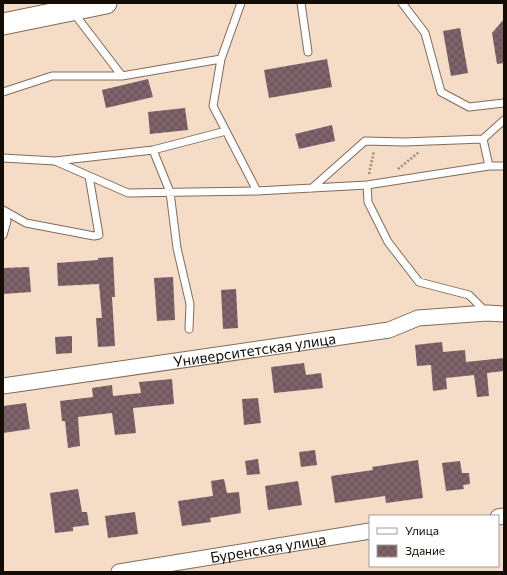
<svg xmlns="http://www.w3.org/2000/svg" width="507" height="575" viewBox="0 0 507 575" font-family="Commissioner,sans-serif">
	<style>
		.building { fill: url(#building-cross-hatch) }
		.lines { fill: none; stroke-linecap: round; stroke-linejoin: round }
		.service-casing { stroke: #816c59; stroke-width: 9 }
		.minor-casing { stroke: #816c59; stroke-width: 17 }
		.secondary-casing { stroke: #816c59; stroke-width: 23 }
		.path { stroke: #9b8a7a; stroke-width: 2.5; stroke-dasharray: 2 2; stroke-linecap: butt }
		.service { stroke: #fff; stroke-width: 7 }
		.minor { stroke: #fff; stroke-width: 15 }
		.secondary { stroke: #fff; stroke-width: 21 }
		.labels { text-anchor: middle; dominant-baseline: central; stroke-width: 3; stroke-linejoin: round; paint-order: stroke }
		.street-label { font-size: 15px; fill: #140d06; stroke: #fff }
	</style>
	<defs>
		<pattern id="building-cross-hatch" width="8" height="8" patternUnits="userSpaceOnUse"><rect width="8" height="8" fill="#745860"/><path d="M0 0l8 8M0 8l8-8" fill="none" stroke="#857075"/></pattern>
	</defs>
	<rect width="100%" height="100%" fill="#f4dcc7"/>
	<path class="building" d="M 504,19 L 504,63 L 497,64 L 492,33 Z
		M 460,28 L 468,73 L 451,76 L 443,31 Z
		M 327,59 L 332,87 L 269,98 L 264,70 Z
		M 148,79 L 153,97 L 106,108 L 102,90 Z
		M 185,108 L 188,130 L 150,134 L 148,112 Z
		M 332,125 L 335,141 L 299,149 L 295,134 Z
		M 113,257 L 115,297 L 112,297 L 115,346 L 98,347 L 96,318 L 102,318 L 99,284 L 58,286 L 57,263 L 98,260 L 98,258 Z
		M 29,267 L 31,292 L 3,294 L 3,268 Z
		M 173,277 L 175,320 L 157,321 L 154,278 Z
		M 236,289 L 238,328 L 223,329 L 221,290 Z
		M 72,336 L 72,353 L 56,354 L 55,337 Z
		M 442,342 L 443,352 L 465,350 L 466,362 L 504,358 L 504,371 L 487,373 L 489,396 L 477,397 L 474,375 L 446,378 L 447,389 L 433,391 L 431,365 L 417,366 L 415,345 Z
		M 304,363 L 306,375 L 321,373 L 323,388 L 274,393 L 271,367 Z
		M 172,379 L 174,404 L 133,408 L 136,433 L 115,435 L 112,413 L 78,417 L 80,446 L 68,448 L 65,421 L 62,421 L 60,401 L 93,397 L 92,388 L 112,385 L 113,396 L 141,393 L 139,382 Z
		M 258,398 L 261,423 L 244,425 L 242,399 Z
		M 26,403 L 30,429 L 3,433 L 3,406 Z
		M 315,450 L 317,465 L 301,467 L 299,452 Z
		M 258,459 L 260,474 L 247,475 L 245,461 Z
		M 418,460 L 423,498 L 386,503 L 385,496 L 335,503 L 331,476 L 373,470 L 372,467 Z
		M 460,461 L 462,473 L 469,473 L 470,484 L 463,485 L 464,489 L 446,491 L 442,463 Z
		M 224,479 L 227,493 L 239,492 L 241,513 L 210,518 L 211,522 L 182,526 L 178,501 L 213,496 L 211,481 Z
		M 298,481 L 302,505 L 268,510 L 265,486 Z
		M 78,489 L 82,512 L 87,512 L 89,525 L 73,527 L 73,531 L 55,533 L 50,493 Z
		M 135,512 L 138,534 L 108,538 L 105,516 Z"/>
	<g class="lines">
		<defs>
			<path id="service" d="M 301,3 L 308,52
				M 402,3 L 425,33 L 441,92 L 469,107 L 504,103
				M 73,12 L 122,76 L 221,59 L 241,3
				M 221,59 L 213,106 L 257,191 L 367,185 L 489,166 L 504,166
				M 3,92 L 52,76 L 122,76
				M 483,139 L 489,166
				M 153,150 L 170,192 L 177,248 L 190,304 L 189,329
				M 3,158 L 55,161 L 128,193 L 257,191
				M 55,161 L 153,150 L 226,131
				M 367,185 L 368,202 L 388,242 L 419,282 L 469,295 L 487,313
				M 312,188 L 365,141 L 404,142 L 483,139 L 504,120
				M 3,210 L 26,223 L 94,236 L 99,235 L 89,176
				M 3,235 L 7,221 L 4,211"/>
			<g id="minor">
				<path id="s1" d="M 3,386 L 389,330 L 418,318 L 487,313 L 504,314"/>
				<path d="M 498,517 L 504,516"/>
				<path id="s2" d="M 119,572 L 370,531"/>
			</g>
			<path id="secondary" d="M 3,24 L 106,3"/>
		</defs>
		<use href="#service" class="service-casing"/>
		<use href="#minor" class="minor-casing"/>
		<use href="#secondary" class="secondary-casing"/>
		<path class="path" d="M 398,169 L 419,152
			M 369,174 L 374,151"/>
		<use href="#service" class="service"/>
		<use href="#minor" class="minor"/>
		<use href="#secondary" class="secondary"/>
	</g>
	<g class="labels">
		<g class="street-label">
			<text stroke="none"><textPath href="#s1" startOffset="254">Университетская улица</textPath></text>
			<text stroke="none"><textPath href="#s2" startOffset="151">Буренская улица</textPath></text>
		</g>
	</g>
	<rect width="507" height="575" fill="none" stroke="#140d06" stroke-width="8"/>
	<rect x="369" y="515" width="130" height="52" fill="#ffffff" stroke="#a19e9b"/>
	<rect x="377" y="528" width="20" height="6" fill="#ffffff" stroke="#a19e9b"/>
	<text x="405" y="535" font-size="12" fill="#140d06">Улица</text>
	<rect x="377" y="545" width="20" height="12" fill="url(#building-cross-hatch)" stroke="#a19e9b"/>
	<text x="405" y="555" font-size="12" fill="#140d06">Здание</text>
</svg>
